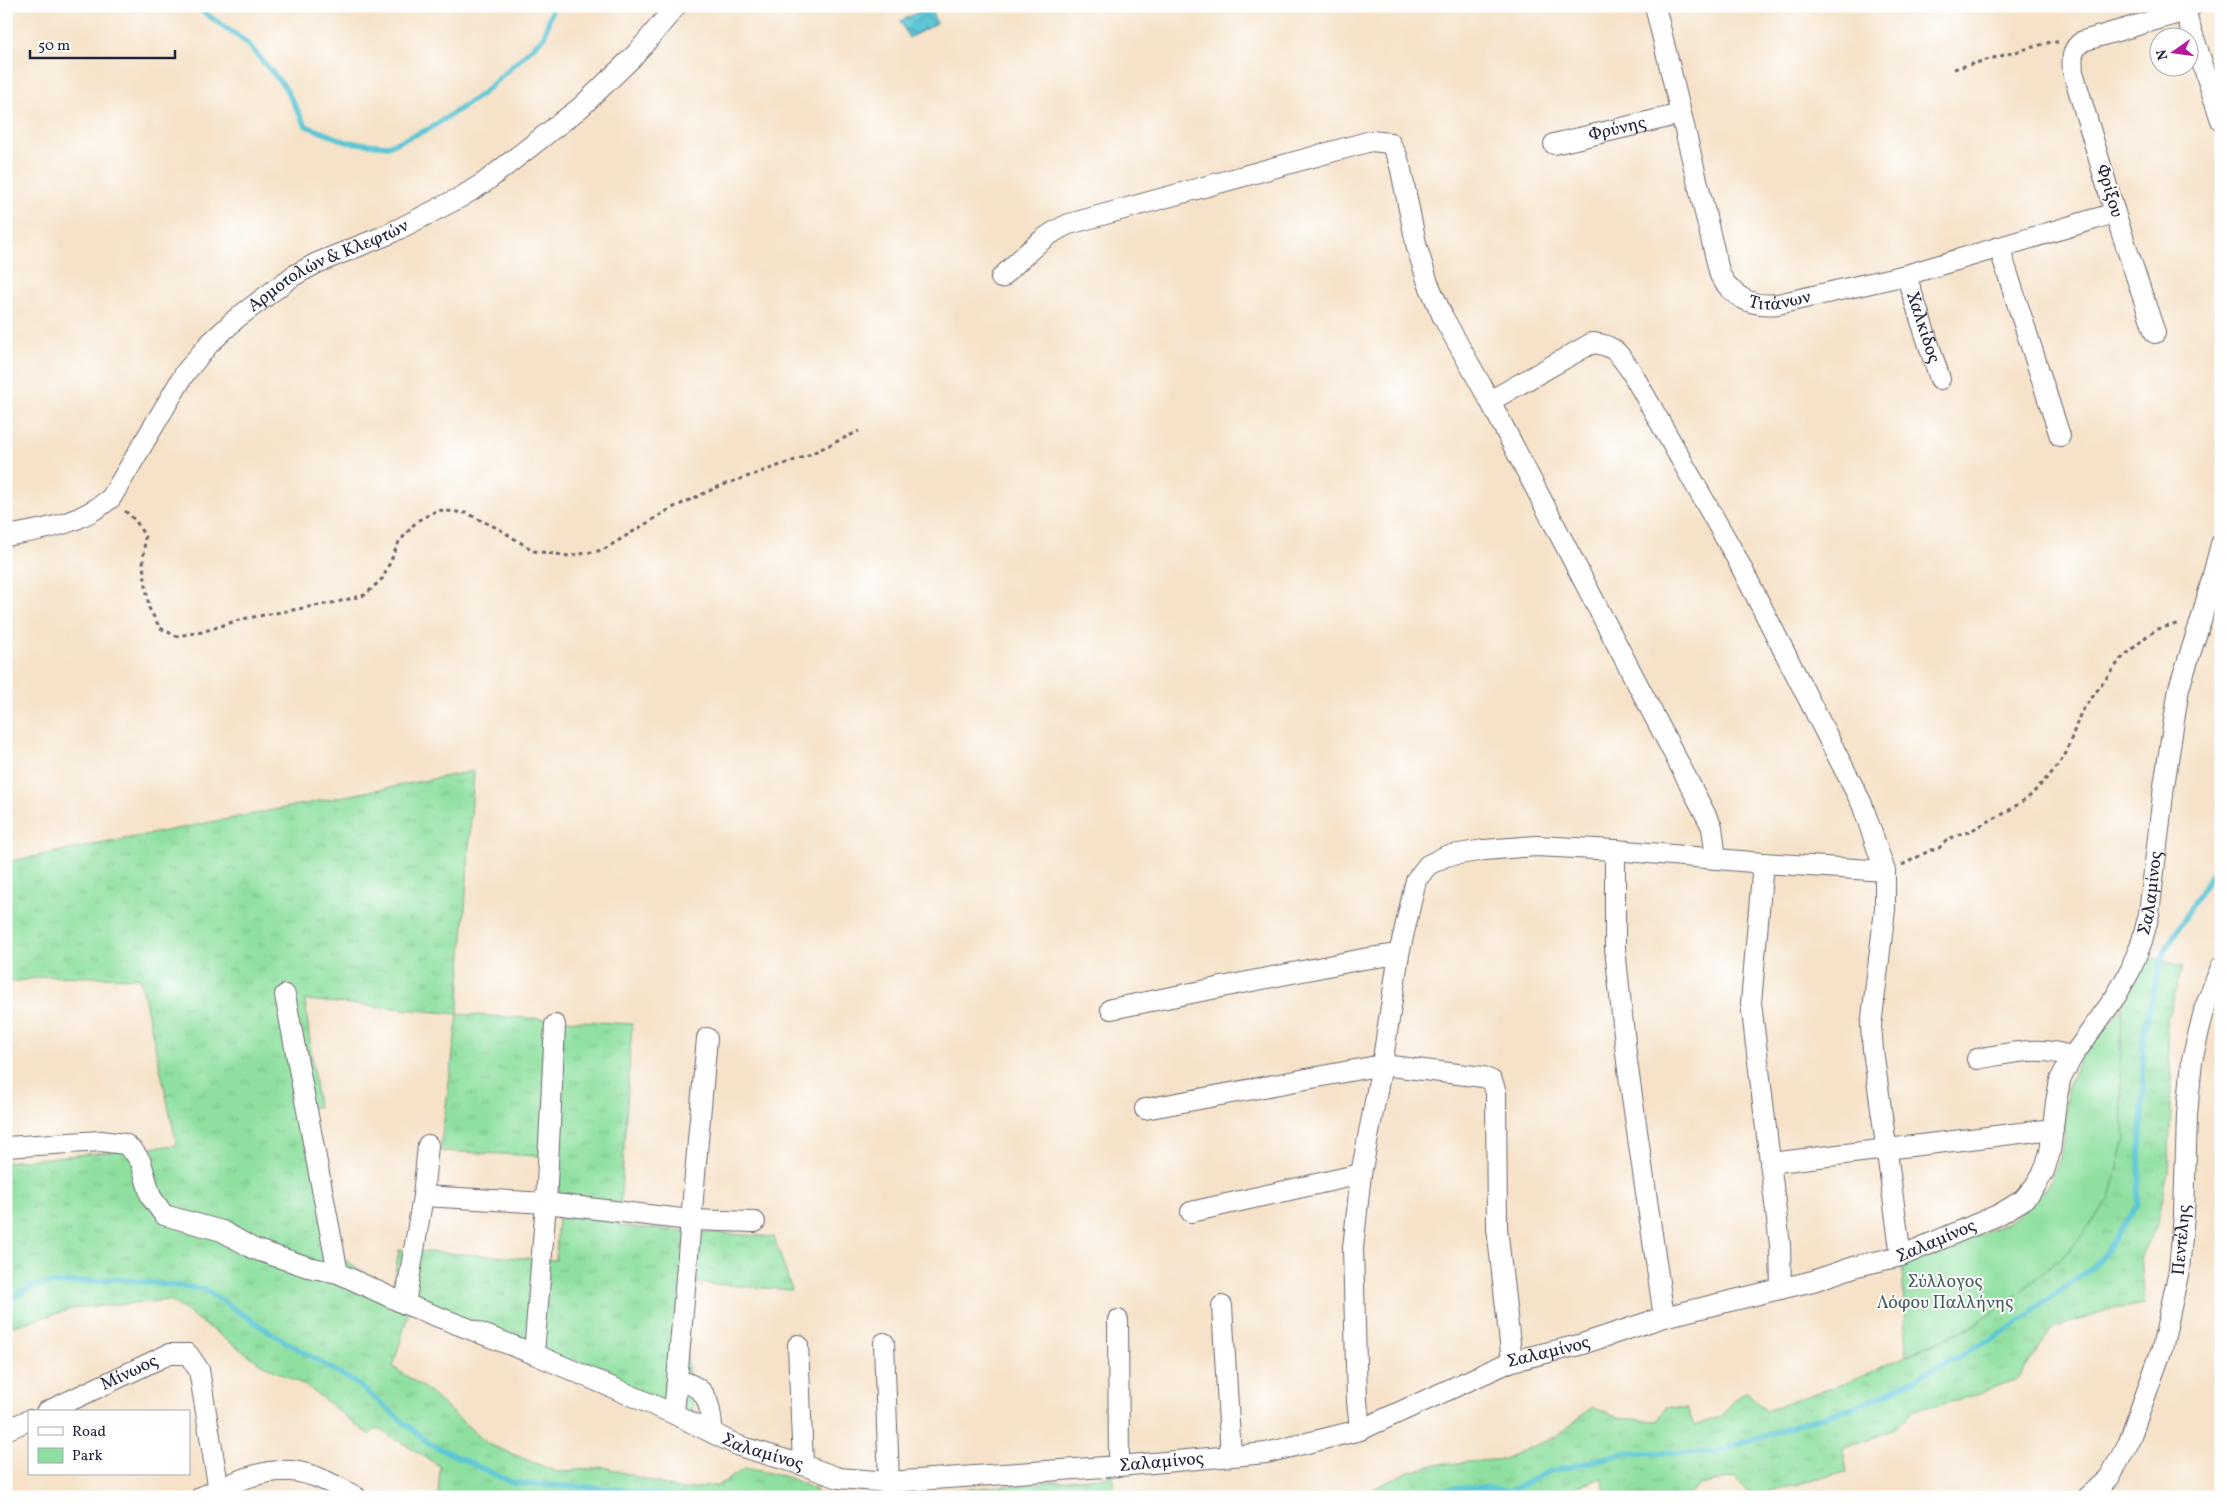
<svg xmlns="http://www.w3.org/2000/svg" width="2227" height="1503" viewBox="0 0 2227 1503" font-family="Vollkorn,serif">
	<style>
		.grass { fill: url(#grass-tufts); stroke: #58816e; fill-rule: evenodd }
		.green { fill: #8fe0a0; stroke: #58816e }
		.water { fill: url(#water-waves); stroke: #3e7488 }
		.lines { fill: none; stroke-linecap: round; stroke-linejoin: round }
		.stream { stroke: #5bc6d6; stroke-width: 5.5 }
		.minor-casing { stroke: #6c656c; stroke-width: 22 }
		.path { stroke: #6c656c; stroke-width: 3; stroke-dasharray: 4 4; stroke-linecap: butt }
		.minor { stroke: #fff; stroke-width: 20 }
		.labels { text-anchor: middle; dominant-baseline: central; stroke-width: 4; stroke-linejoin: round; paint-order: stroke }
		.street-label { font-size: 18px; fill: #22223b; stroke: #fff }
		.park-label { font-size: 18px; fill: #435b59; stroke: #fff }
	</style>
	<defs>
		<pattern id="grass-tufts" width="24" height="20" patternUnits="userSpaceOnUse" patternTransform="scale(1.25)"><rect width="24" height="20" fill="#8fe0a0"/><path d="M3 7l-1-3M5 7V3M7 7l1-3M15 17l-1-3M17 17v-4M19 17l1-3" fill="none" stroke="#7bc08b"/></pattern>
		<pattern id="water-waves" width="16" height="10" patternUnits="userSpaceOnUse" patternTransform="scale(1.25)"><rect width="16" height="10" fill="#5bc6d6"/><path d="M0 5q4-4 8 0t8 0" fill="none" stroke="#4ba0af"/></pattern>
	</defs>
	<rect width="100%" height="100%" fill="#fff"/>
	<filter id="ink" filterUnits="userSpaceOnUse"><feTurbulence type="fractalNoise" baseFrequency=".02" numOctaves="2"/><feDisplacementMap in="SourceGraphic" scale="10" xChannelSelector="R" yChannelSelector="G"/><feConvolveMatrix kernelMatrix="1 2 1 2 8 2 1 2 1" color-interpolation-filters="sRGB"/></filter>
	<filter id="wash" filterUnits="userSpaceOnUse"><feTurbulence type="fractalNoise" baseFrequency=".0096" numOctaves="4" result="noise"/><feDisplacementMap in="SourceGraphic" scale="20" xChannelSelector="R" yChannelSelector="G"/><feGaussianBlur stdDeviation="1.12" result="paint"/><feColorMatrix in="noise" values="0 0 0 0 0 0 0 0 0 0 0 0 0 0 0 0 0 1.4 0 .05"/><feComposite in="paint" operator="in"/></filter>
	<g filter="url(#wash)">
		<rect width="100%" height="100%" fill="#f5e2c8"/>
		<path class="grass" d="M 474,771 L 458,1014 L 632,1024 L 619,1226 L 774,1237 L 792,1290 L 686,1282 L 683,1324 L 695,1423 L 411,1304 L 393,1367 L 423,1387 L 488,1444 L 557,1472 L 604,1467 L 682,1490 L 719,1485 L 746,1468 L 787,1477 L 816,1490 L 817,1497 L 438,1497 L 440,1466 L 377,1428 L 369,1435 L 308,1387 L 261,1364 L 170,1300 L 76,1308 L 6,1328 L 6,1162 L 177,1145 L 140,978 L 47,976 L 6,983 L 6,862 ZM 305,1000 L 458,1014 L 440,1151 L 560,1157 L 556,1260 L 399,1250 L 392,1290 L 342,1258 L 298,1107 L 318,1107 Z
			M 2141,955 L 2183,966 L 2166,1024 L 2172,1087 L 2168,1172 L 2157,1226 L 2141,1256 L 2145,1304 L 2108,1310 L 2052,1328 L 2019,1378 L 1976,1395 L 1915,1410 L 1895,1428 L 1843,1449 L 1847,1472 L 1753,1495 L 1746,1491 L 1736,1477 L 1700,1485 L 1686,1497 L 1605,1497 L 1603,1478 L 1547,1497 L 1362,1497 L 1375,1488 L 1409,1472 L 1434,1465 L 1504,1459 L 1557,1436 L 1592,1407 L 1619,1418 L 1658,1421 L 1666,1407 L 1687,1408 L 1694,1426 L 1722,1416 L 1735,1399 L 1747,1392 L 1765,1410 L 1849,1382 L 1977,1324 L 2125,1139 L 2120,1073 L 2122,1007 Z
			M 1112,1476 L 1116,1497 L 942,1497 L 942,1492 Z"/>
		<path class="green" d="M 2122,1007 L 2120,1073 L 2125,1139 L 2110,1199 L 2071,1249 L 2026,1287 L 1977,1324 L 1906,1355 L 1902,1265 C 1938,1251 2005,1231 2031,1204 C 2048,1187 2061,1164 2064,1141 C 2066,1122 2064,1103 2069,1084 C 2076,1059 2106,1028 2122,1007 Z"/>
		<path class="water" d="M 929,7 L 937,23 L 909,38 L 900,21 Z"/>
		<g class="lines">
			<path class="stream" d="M 195,6 L 246,42 L 284,86 L 306,126 L 347,142 L 388,146 L 429,129 L 482,94 L 544,37 L 553,6
				M 6,1301 L 34,1285 L 119,1279 L 204,1289 L 273,1334 L 359,1385 L 430,1444 L 513,1483 L 614,1489 L 674,1497
				M 1400,1497 L 1410,1492 L 1479,1487 L 1510,1491 L 1546,1473 L 1624,1453 L 1712,1453 L 1868,1402 L 2002,1334 L 2099,1262 L 2137,1206 L 2143,1091 L 2143,1034 L 2163,953 L 2216,867 L 2221,850"/>
		</g>
	</g>
	<g filter="url(#ink)">
		<g class="lines">
			<defs>
				<g id="minor">
					<path id="s1" d="M 1655,6 L 1720,275 C 1733,298 1752,307 1778,304 L 1906,275 L 2115,213"/>
					<path d="M 2185,11 L 2221,120"/>
					<path id="s2" d="M 1554,144 L 1681,114"/>
					<path d="M 1999,247 L 2060,436"/>
					<path id="s3" d="M 1906,275 L 1940,379"/>
					<path d="M 1001,278 C 1022,258 1041,236 1069,224 L 1371,141 L 1390,143 L 1397,156 L 1401,170 L 1417,248 L 1428,283 L 1443,317 L 1490,401 L 1712,827 L 1716,859"/>
					<path d="M 2155,333 L 2115,213 L 2073,72 C 2072,59 2071,49 2083,41 L 2183,12 L 2192,6"/>
					<path d="M 1490,401 L 1592,343 C 1615,345 1618,353 1631,371 L 1736,557 L 1862,804 L 1885,871 L 1885,909 L 1871,1026 L 1873,1050 L 1901,1256"/>
					<path id="s4" d="M 6,536 C 46,529 78,525 111,498 L 185,373 L 209,344 L 237,318 L 293,276 L 317,263 L 389,234 L 461,197 L 485,182 L 581,107 L 636,54 L 676,6"/>
					<path d="M 1615,850 L 1615,949 L 1627,1062 L 1664,1317"/>
					<path d="M 1763,863 L 1751,1003 L 1780,1245 L 1781,1289"/>
					<path d="M 285,995 L 338,1273"/>
					<path d="M 1111,1009 L 1363,959 L 1399,954"/>
					<path d="M 1977,1059 C 2009,1053 2041,1045 2072,1057"/>
					<path d="M 1145,1109 L 1382,1065 L 1483,1077 L 1492,1081 L 1496,1092 L 1497,1228 L 1512,1361"/>
					<path id="s5" d="M 6,1147 L 101,1141 L 125,1144 L 134,1152 L 141,1162 L 151,1197 L 164,1215 L 222,1231 L 254,1249 L 308,1267 L 338,1273 L 405,1304 L 534,1354 L 674,1414 L 739,1446 L 803,1465 L 839,1478 L 889,1482 L 1119,1466 L 1266,1453 L 1360,1430 L 1512,1361 L 1579,1345 L 1664,1317 L 1813,1281 L 1857,1266 L 1901,1256 L 1998,1215 L 2023,1200 L 2035,1186 L 2044,1171 L 2050,1152 L 2056,1102 L 2060,1080 L 2072,1057 L 2116,996 L 2131,969 L 2142,941 L 2149,914 L 2164,786 L 2179,688 L 2202,617 L 2221,544"/>
					<path d="M 1770,1163 L 2053,1129"/>
					<path d="M 423,1196 L 546,1203 L 690,1220 L 755,1222"/>
					<path d="M 1191,1212 L 1361,1174"/>
					<path d="M 405,1304 L 423,1196 L 428,1145"/>
					<path d="M 1222,1306 L 1231,1456"/>
					<path d="M 1118,1320 L 1119,1466"/>
					<path d="M 884,1343 L 889,1482"/>
					<path d="M 798,1345 L 803,1465"/>
					<path d="M 534,1354 L 546,1203 L 555,1025"/>
					<path d="M 677,1380 C 710,1388 709,1402 713,1433"/>
					<path id="s6" d="M 46,1412 L 169,1354 L 188,1354 L 199,1370 L 220,1497"/>
					<path d="M 674,1414 L 707,1038"/>
					<path d="M 6,1430 L 29,1420"/>
					<path d="M 1360,1430 L 1357,1401 L 1353,1248 L 1361,1174 L 1382,1065 L 1399,954 L 1416,880 L 1428,865 L 1446,856 L 1484,850 L 1536,846 L 1615,850 L 1763,863 L 1885,871"/>
					<path d="M 201,1497 C 227,1485 262,1468 291,1471 C 315,1473 336,1486 356,1497"/>
					<path id="s7" d="M 2088,1497 L 2109,1478 L 2128,1444 L 2162,1349 L 2179,1270 L 2184,1215 L 2187,1115 L 2192,1060 L 2205,1007 L 2221,967"/>
				</g>
			</defs>
			<use href="#minor" class="minor-casing"/>
			<path class="path" d="M 1954,69 L 2051,42 L 2058,42
				M 125,511 L 136,521 L 145,537 L 143,565 L 149,608 L 160,628 L 176,636 L 202,632 L 242,619 L 337,602 L 365,595 L 383,578 L 399,542 L 417,521 L 438,510 L 466,513 L 499,529 L 534,551 L 569,556 L 603,550 L 670,509 L 720,486 L 804,457 L 859,431
				M 1902,865 L 1929,851 L 1939,848 L 1946,841 L 1957,835 L 1968,832 L 2005,813 L 2030,796 L 2058,766 L 2066,753 L 2081,712 L 2120,660 L 2148,635 L 2158,629 L 2180,623"/>
			<use href="#minor" class="minor"/>
		</g>
	</g>
	<g class="labels">
		<g class="street-label">
			<text stroke="none"><textPath href="#s2" startOffset="65">Φρύνης</textPath></text>
			<text transform="translate(2109 191) rotate(73)">Φρίξου</text>
			<text stroke="none"><textPath href="#s4" startOffset="440">Αρμοτολών &amp; Κλεφτών</textPath></text>
			<text stroke="none"><textPath href="#s1" startOffset="348">Τιτάνων</textPath></text>
			<text stroke="none"><textPath href="#s3" startOffset="55">Χαλκίδος</textPath></text>
			<text stroke="none"><textPath href="#s5" startOffset="2498">Σαλαμίνος</textPath></text>
			<text stroke="none"><textPath href="#s5" startOffset="2062">Σαλαμίνος</textPath></text>
			<text stroke="none"><textPath href="#s7" startOffset="279">Πεντέλης</textPath></text>
			<text stroke="none"><textPath href="#s5" startOffset="1658">Σαλαμίνος</textPath></text>
			<text stroke="none"><textPath href="#s6" startOffset="92">Μίνωος</textPath></text>
			<text stroke="none"><textPath href="#s5" startOffset="848">Σαλαμίνος</textPath></text>
			<text stroke="none"><textPath href="#s5" startOffset="1252">Σαλαμίνος</textPath></text>
		</g>
		<g class="park-label">
			<text x="1945" y="1282">Σύλλογος<tspan x="1945" dy="21">Λόφου Παλλήνης</tspan></text>
		</g>
	</g>
	<rect width="2227" height="1503" fill="none" stroke="#fff" stroke-width="25"/>
	<rect x="28" y="1410" width="162" height="65" fill="#ffffff" stroke="#a7a7b1"/>
	<rect x="38" y="1427" width="25" height="8" fill="#ffffff" stroke="#a7a7b1"/>
	<text x="72" y="1436" font-size="15" fill="#22223b">Road</text>
	<rect x="38" y="1448" width="25" height="15" fill="#8fe0a0" stroke="#a7a7b1"/>
	<text x="72" y="1460" font-size="15" fill="#22223b">Park</text>
	<g transform="translate(2174 52) rotate(256)"><circle r="24" fill="#ffffff" stroke="#a7a7b1"/>
	<path d="M0-4L9 19L0 12L-9 19Z" fill="#b5179e"/>
	<text y="-8" font-size="14" font-weight="bold" text-anchor="middle" fill="#22223b">N</text>
	</g>
	<path d="M30 50v8h145v-8" fill="none" stroke="#22223b" stroke-width="2.5"/>
	<text x="38" y="50" font-size="15" fill="#22223b" stroke="#ffffff" stroke-width="4" paint-order="stroke">50 m</text>
</svg>
